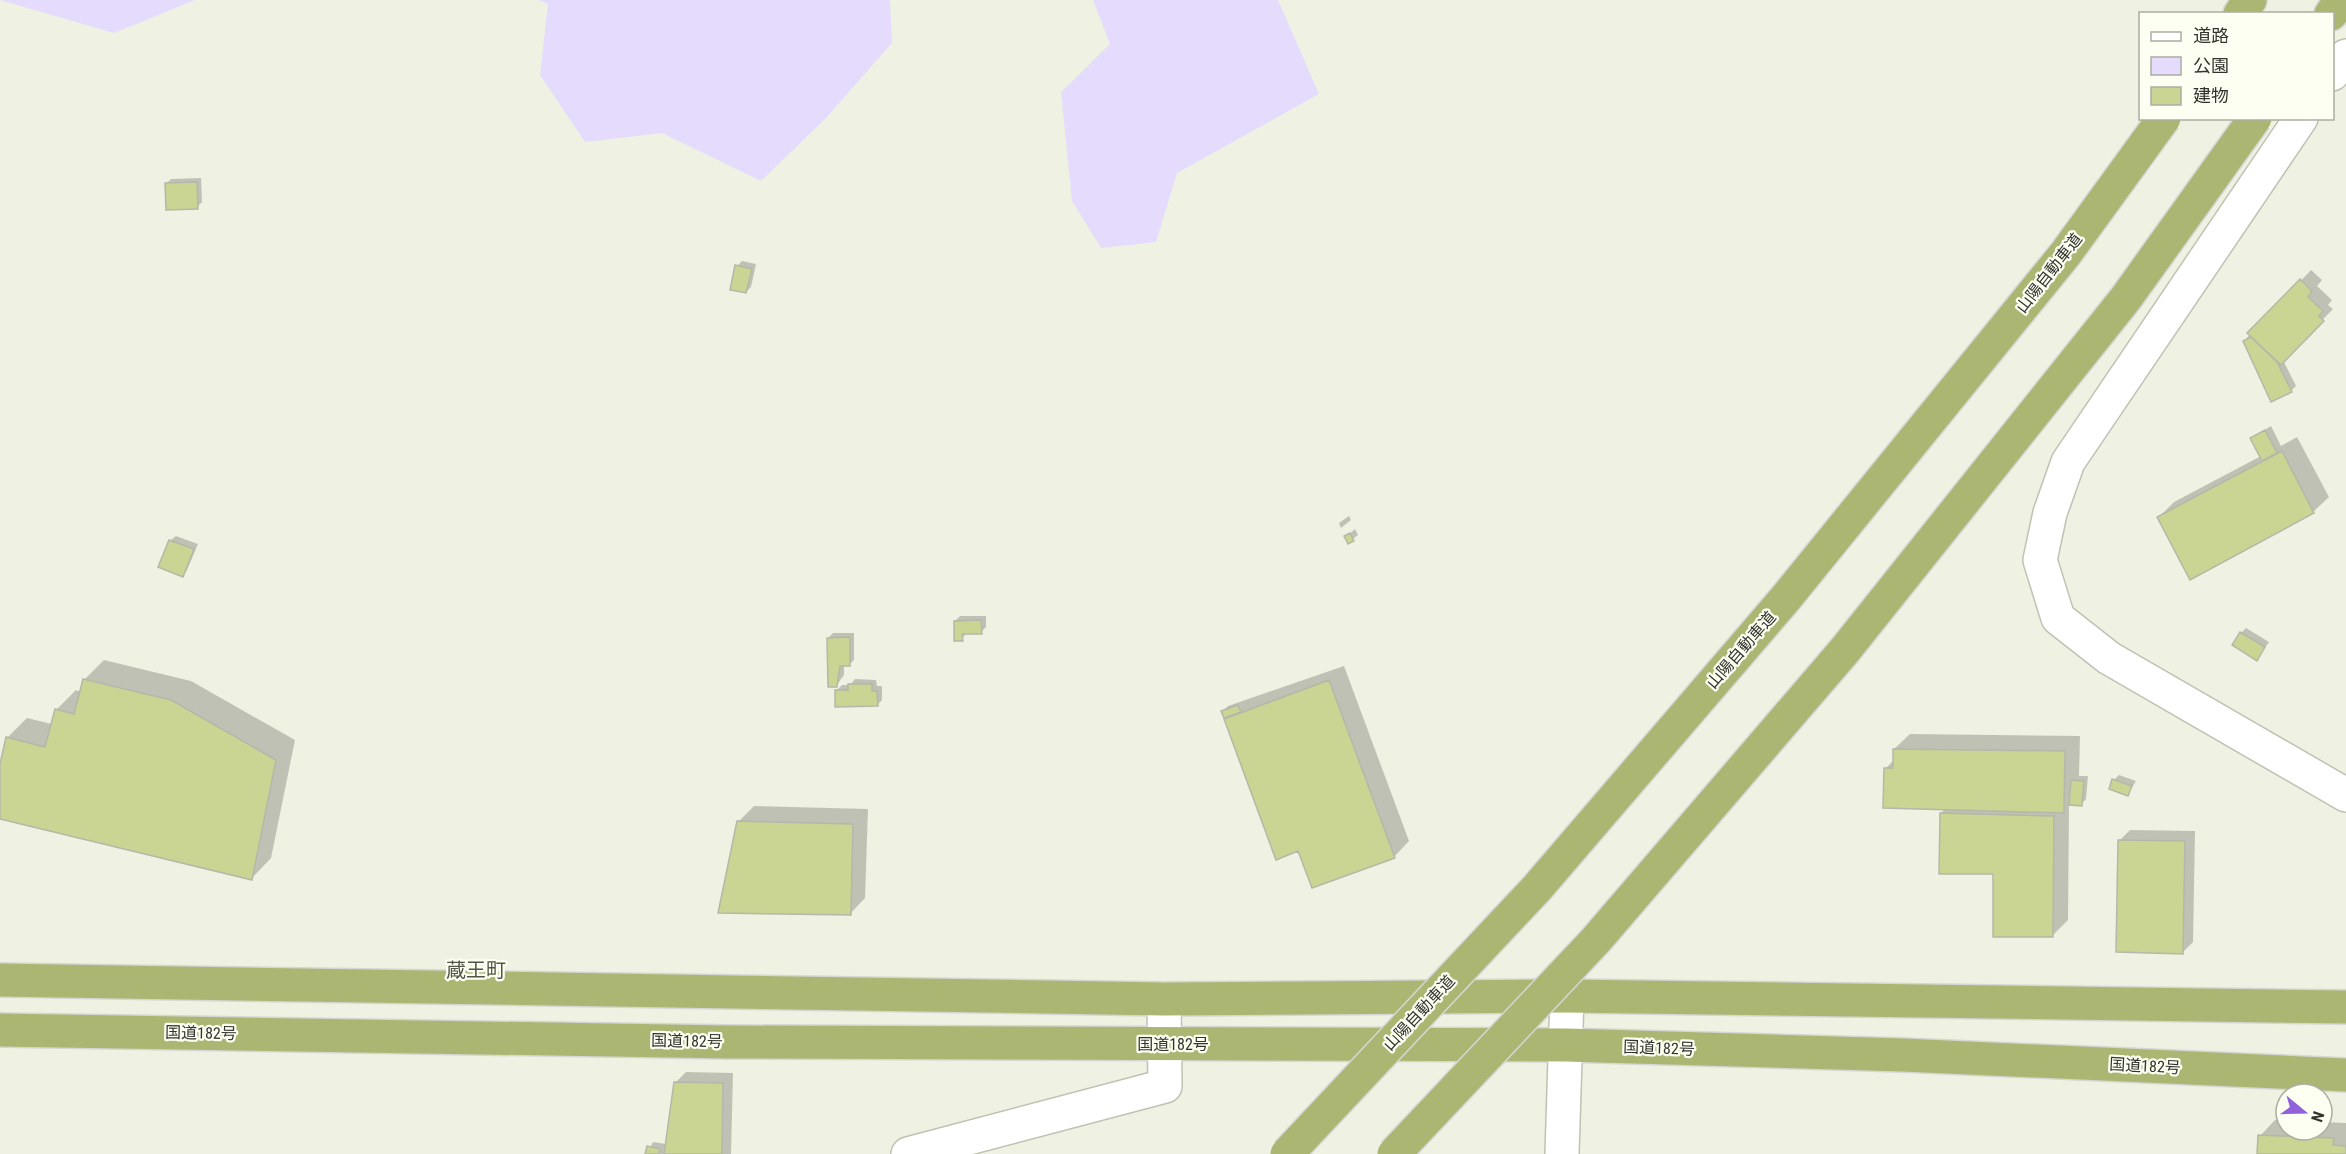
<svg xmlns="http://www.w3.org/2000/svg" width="2346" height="1154" viewBox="0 0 2346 1154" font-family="'Roboto Condensed','Noto Sans JP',sans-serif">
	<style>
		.green { fill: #e5dbfc }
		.shadow { fill: #0003 }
		.building { fill: #cad493; stroke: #b5b8a8; stroke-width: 1.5 }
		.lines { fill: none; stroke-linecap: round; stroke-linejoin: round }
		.minor-casing { stroke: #bfc2b2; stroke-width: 36 }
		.highway-casing { stroke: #d6d6d5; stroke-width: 36 }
		.minor { stroke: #fff; stroke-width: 33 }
		.highway { stroke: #acb673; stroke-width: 33 }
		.highway-bridge-casing { stroke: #d6d6d5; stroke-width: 36; stroke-linecap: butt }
		.highway-bridge { stroke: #acb673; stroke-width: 33 }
		.labels { text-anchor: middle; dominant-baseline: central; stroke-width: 4.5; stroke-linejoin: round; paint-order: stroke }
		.street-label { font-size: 16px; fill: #32332d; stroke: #fdfff2 }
		.quarter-label { font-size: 20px; fill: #535548; stroke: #fdfff2 }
	</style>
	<rect width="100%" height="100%" fill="#eff2e2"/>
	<path class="green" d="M 0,0 L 195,0 L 114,33 Z
		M 538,0 L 890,0 L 892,43 L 826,118 L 761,181 L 662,133 L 585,142 L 540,75 L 548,4 Z
		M 1093,0 L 1278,0 L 1319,94 L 1177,173 L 1156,242 L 1101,248 L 1072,201 L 1061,92 L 1110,44 Z"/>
	<path class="shadow" d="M 201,178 L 202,202 L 197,207 L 166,184 L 171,179 Z
		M 742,261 L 756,264 L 751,287 L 746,292 L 737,266 Z
		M 2311,270 L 2322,280 L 2317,286 L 2332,300 L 2328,305 L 2333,309 L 2283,360 L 2296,386 L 2291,391 L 2244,341 Z
		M 2271,426 L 2281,446 L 2297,437 L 2329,497 L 2313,512 L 2159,517 L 2174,502 L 2261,456 L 2252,438 Z
		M 1349,516 L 1351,520 L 1341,528 L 1339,523 Z
		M 1355,529 L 1358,535 L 1349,542 L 1346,537 Z
		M 176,536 L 198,544 L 187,570 L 183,575 L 160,567 L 171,540 Z
		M 960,616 L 986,616 L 986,627 L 981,632 L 967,632 L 962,639 L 955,621 Z
		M 2246,628 L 2269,642 L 2257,659 L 2241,633 Z
		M 833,633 L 854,633 L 854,660 L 849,665 L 844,665 L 844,675 L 836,686 L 828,638 Z
		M 104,660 L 191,681 L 295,740 L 271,858 L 252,878 L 0,818 L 0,770 L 7,738 L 27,718 L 52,724 L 56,710 L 76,690 L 81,692 L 84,680 Z
		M 1344,666 L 1409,841 L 1394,857 L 1299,849 L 1226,719 L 1231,714 L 1223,711 L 1228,706 Z
		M 855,679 L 876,680 L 877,686 L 882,686 L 882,700 L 877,705 L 837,690 L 842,685 L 850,685 Z
		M 1910,734 L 2080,736 L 2079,776 L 2088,776 L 2086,799 L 2081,804 L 2069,806 L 2068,920 L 2052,936 L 1941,813 L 1946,808 L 1886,768 L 1894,760 L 1894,749 Z
		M 2119,775 L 2136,781 L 2128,794 L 2114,780 Z
		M 754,806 L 868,809 L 865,898 L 850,914 L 739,821 Z
		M 2130,830 L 2195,831 L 2193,942 L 2183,952 L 2120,840 Z
		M 686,1072 L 733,1073 L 731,1154 L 647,1154 L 653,1142 L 666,1144 L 675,1083 Z
		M 2275,1120 L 2286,1121 L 2286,1130 L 2322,1130 L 2322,1122 L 2346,1123 L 2346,1154 L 2258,1154 L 2260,1136 Z"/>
	<path class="building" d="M 197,182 L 198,209 L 166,210 L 165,183 Z
		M 735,265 L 752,269 L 746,293 L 730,290 Z
		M 2300,279 L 2312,291 L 2308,297 L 2323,311 L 2319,316 L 2324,321 L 2281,365 L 2247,333 Z
		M 2251,337 L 2277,362 L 2292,392 L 2271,402 L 2243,341 Z
		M 2265,430 L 2277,453 L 2262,461 L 2250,438 Z
		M 2282,451 L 2314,513 L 2190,580 L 2157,517 Z
		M 1350,533 L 1354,541 L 1348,544 L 1344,536 Z
		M 169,540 L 194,549 L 183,577 L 158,567 Z
		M 981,620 L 982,634 L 962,634 L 963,641 L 954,641 L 954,621 Z
		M 2240,632 L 2265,647 L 2257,661 L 2232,645 Z
		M 850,637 L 850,666 L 840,666 L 837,687 L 828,687 L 827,638 Z
		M 83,679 L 171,700 L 276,760 L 252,880 L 0,819 L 0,764 L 6,737 L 45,747 L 55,709 L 74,714 Z
		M 1329,680 L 1395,858 L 1312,888 L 1298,851 L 1276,860 L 1224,719 Z
		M 848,684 L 872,684 L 872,691 L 877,691 L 878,706 L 835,707 L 835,690 L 848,690 Z
		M 1238,705 L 1241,712 L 1224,718 L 1221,711 Z
		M 1893,749 L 2065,751 L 2064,813 L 1883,808 L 1884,768 L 1893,768 Z
		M 2112,779 L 2132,786 L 2128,796 L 2109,789 Z
		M 2071,780 L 2084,781 L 2082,806 L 2069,805 Z
		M 1940,813 L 2054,816 L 2053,937 L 1993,937 L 1993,874 L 1939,874 Z
		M 737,821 L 853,824 L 851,915 L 718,913 Z
		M 2118,840 L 2185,841 L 2183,954 L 2116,952 Z
		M 674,1082 L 723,1083 L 722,1154 L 664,1154 Z
		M 2258,1135 L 2334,1138 L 2333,1145 L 2346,1146 L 2346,1154 L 2257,1154 Z
		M 647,1146 L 660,1149 L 659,1154 L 645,1154 Z"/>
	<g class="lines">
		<defs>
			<path id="minor" d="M 2332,74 L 2346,56
				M 2301,118 L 2068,462 L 2050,513 L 2040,560 L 2058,618 L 2109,658 L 2346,795
				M 908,1154 L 1165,1086 L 1164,999
				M 1562,1154 L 1567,996"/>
			<path id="highway" d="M 2240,14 L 2250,0
				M 2331,14 L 2341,0
				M 0,980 L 1164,999 L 1567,996 L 2346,1007
				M 0,1030 L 729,1042 L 1566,1045 L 1903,1055 L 2346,1075"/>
		</defs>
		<use href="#minor" class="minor-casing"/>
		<use href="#highway" class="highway-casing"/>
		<use href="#minor" class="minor"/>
		<use href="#highway" class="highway"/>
		<defs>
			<path id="highway-bridge" d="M 1287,1154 L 1537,888 L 1785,599 L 2066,253 L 2164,118
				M 1394,1154 L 1596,940 L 1845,650 L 2126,298 L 2255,118"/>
		</defs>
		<use href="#highway-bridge" class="highway-bridge-casing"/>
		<use href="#highway-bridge" class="highway-bridge"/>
	</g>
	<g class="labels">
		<g class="street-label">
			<text transform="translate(2049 273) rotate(-52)">山陽自動車道</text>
			<text transform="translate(1741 650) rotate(-49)">山陽自動車道</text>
			<text transform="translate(1419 1013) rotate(-47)">山陽自動車道</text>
			<text transform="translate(201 1033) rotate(1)">国道182号</text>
			<text transform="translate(687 1041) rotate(1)">国道182号</text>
			<text x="1173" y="1044">国道182号</text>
			<text transform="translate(1659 1048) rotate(2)">国道182号</text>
			<text transform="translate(2145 1066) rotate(3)">国道182号</text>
		</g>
		<g class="quarter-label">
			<text x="476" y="970">蔵王町</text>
		</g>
	</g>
	<rect x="2139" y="12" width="195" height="108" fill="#fdfff2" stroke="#acada3" stroke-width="1.5"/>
	<rect x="2151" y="32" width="30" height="9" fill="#ffffff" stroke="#acada3" stroke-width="1.5"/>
	<text x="2193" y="42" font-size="18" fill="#32332d">道路</text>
	<rect x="2151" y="57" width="30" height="18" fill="#e5dbfc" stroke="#acada3" stroke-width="1.5"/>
	<text x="2193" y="72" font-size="18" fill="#32332d">公園</text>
	<rect x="2151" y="87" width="30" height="18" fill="#cad493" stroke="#acada3" stroke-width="1.5"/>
	<text x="2193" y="102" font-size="18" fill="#32332d">建物</text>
	<g transform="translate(2304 1112) rotate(109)"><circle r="28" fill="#fdfff2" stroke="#acada3" stroke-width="1.5"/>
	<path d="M0-4.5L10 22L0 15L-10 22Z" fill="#9061db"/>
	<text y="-9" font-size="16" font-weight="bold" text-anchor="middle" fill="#32332d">N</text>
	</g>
</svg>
